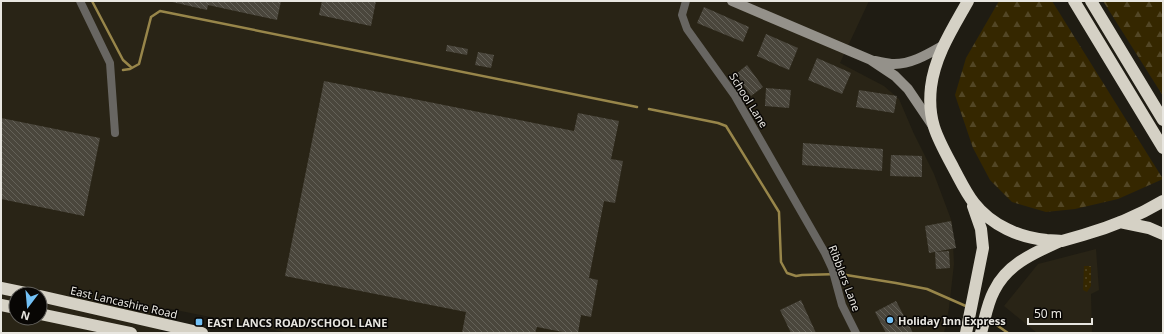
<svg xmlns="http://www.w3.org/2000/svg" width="1164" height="334" viewBox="0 0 1164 334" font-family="'Noto Sans',sans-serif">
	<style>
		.built { fill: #292416; fill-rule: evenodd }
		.grass { fill: url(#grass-dots) }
		.forest { fill: url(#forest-firs) }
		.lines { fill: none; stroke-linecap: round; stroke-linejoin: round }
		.stream { stroke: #98864a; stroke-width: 2.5 }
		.building { fill: url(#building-back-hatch) }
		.street { stroke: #686662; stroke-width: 8 }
		.secondary { stroke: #94918a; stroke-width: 10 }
		.highway { stroke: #d5d1c5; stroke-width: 12 }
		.poi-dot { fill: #73c1f6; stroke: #080604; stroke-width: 1.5 }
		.labels { text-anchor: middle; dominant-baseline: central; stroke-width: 3; stroke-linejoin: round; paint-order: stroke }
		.street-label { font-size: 11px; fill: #e8e6e0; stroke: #080604 }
		.poi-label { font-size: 11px; font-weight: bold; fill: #e8e6e0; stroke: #080604; text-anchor: start }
	</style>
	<defs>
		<pattern id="grass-dots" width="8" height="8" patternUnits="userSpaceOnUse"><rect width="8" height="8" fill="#352700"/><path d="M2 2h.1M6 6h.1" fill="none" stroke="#524625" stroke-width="1.8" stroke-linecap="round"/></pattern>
		<pattern id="forest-firs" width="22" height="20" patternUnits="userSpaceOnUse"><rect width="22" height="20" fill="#352700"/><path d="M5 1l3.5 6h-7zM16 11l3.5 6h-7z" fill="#524625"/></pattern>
		<pattern id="building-back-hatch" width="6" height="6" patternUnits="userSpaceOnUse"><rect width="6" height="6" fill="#4a463c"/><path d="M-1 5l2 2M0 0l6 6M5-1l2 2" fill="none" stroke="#646158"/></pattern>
	</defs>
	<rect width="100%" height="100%" fill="#1f1c13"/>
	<path class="built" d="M 1,1 L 869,1 L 840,63 L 884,86 L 899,99 L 914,134 L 934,174 L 952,222 L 954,264 L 949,308 L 944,333 L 289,333 L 166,308 L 160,333 L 1,333 ZM 16,294 L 40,294 L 40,318 L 16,318 Z
		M 1096,249 L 1099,290 L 1091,294 L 1092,333 L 1037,333 L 1004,306 L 1038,264 Z"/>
	<path class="grass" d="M 1084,266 L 1091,266 L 1091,286 L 1087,292 L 1083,290 Z"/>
	<path class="forest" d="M 999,1 L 1052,1 L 1163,179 L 1118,199 L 1075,209 L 1046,212 L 1012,202 L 990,180 L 973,148 L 955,95 L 966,58 Z
		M 1103,1 L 1163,1 L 1163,96 Z"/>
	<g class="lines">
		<path class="stream" d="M 92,1 L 123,60 L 132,68
			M 123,70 L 130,69 L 139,64 L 151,17 L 160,11 L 637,107
			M 649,109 L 718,123 L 726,126 L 779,212 L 781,262 L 787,273 L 796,276 L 802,275 L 840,274 L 896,283 L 927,289 L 968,307
			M 988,319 L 1008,333"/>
	</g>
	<path class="building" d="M 168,1 L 281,1 L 277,20 L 208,5 L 207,10 Z
		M 322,1 L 376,1 L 371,26 L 319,15 Z
		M 704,7 L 749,27 L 743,42 L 697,23 Z
		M 766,34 L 798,48 L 789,70 L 757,56 Z
		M 447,45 L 468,49 L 467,55 L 446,51 Z
		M 478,52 L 494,55 L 491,68 L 475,65 Z
		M 817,58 L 851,73 L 842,94 L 808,80 Z
		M 747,65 L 763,87 L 751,96 L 736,74 Z
		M 324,81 L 574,131 L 578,113 L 619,121 L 611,159 L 623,161 L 615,203 L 604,201 L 589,278 L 598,280 L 591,317 L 581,315 L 578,333 L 568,333 L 537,327 L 535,333 L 462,333 L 466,312 L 285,276 Z
		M 766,88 L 791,90 L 789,108 L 765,106 Z
		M 859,90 L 897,96 L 894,113 L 856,107 Z
		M 1,118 L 100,138 L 84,216 L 1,199 Z
		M 803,143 L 883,149 L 882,171 L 802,165 Z
		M 891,155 L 922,156 L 922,177 L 890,176 Z
		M 951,221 L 956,248 L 929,253 L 925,226 Z
		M 949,251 L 950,268 L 936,269 L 935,252 Z
		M 801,300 L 816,333 L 791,333 L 780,310 Z
		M 896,301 L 913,333 L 886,333 L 875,312 Z"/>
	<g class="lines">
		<path class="street" d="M 80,1 L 110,63 L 115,133
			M 686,1 L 682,15 L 687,29 L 735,96 L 825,253 L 832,268 L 842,305 L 856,333"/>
		<path class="secondary" d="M 732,1 L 871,60 L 895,76 L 908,89 L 933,126
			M 875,61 C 881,62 888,64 894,64 C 912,64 928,54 944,45"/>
		<path class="highway" d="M 968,1 C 953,28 935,55 931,87 C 927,122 938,139 954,169 C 960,180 966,193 974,203 C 991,225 1020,238 1047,240 C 1052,240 1058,241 1062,241 C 1069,239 1076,237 1083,235 C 1111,227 1138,216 1163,201
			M 1074,1 L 1163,148
			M 1091,1 L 1163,120
			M 1120,222 L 1149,228 L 1163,234
			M 1,288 L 30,294
			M 40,296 L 202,333
			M 1,305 L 16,308
			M 40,314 L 131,333
			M 966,333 L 983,248 L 981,229 L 973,206
			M 981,333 C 985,319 987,304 994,291 C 1007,264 1034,253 1060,241"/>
	</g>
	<g class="poi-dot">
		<circle cx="890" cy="320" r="4"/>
		<rect x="195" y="318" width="8" height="8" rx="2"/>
	</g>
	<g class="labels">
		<g class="street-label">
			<text transform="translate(749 100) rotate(58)">School Lane</text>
			<text transform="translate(845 278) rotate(69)">Ribblers Lane</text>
			<text transform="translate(124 302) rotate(13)">East Lancashire Road</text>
		</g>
		<g class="poi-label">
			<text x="898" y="320">Holiday Inn Express</text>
			<text x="207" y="322">EAST LANCS ROAD/SCHOOL LANE</text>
		</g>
	</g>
	<rect width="1164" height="334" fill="none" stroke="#e8e6e0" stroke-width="4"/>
	<g transform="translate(28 306) rotate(196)"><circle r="19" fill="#080604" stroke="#62605c"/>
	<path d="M0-3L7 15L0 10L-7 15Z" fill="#73c1f6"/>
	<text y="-6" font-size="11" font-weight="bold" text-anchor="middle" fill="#e8e6e0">N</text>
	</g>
	<path d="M1028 318v6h64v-6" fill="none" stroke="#e8e6e0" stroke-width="2"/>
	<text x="1034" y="318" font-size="12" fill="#e8e6e0" stroke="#080604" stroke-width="3" paint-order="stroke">50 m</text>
</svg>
